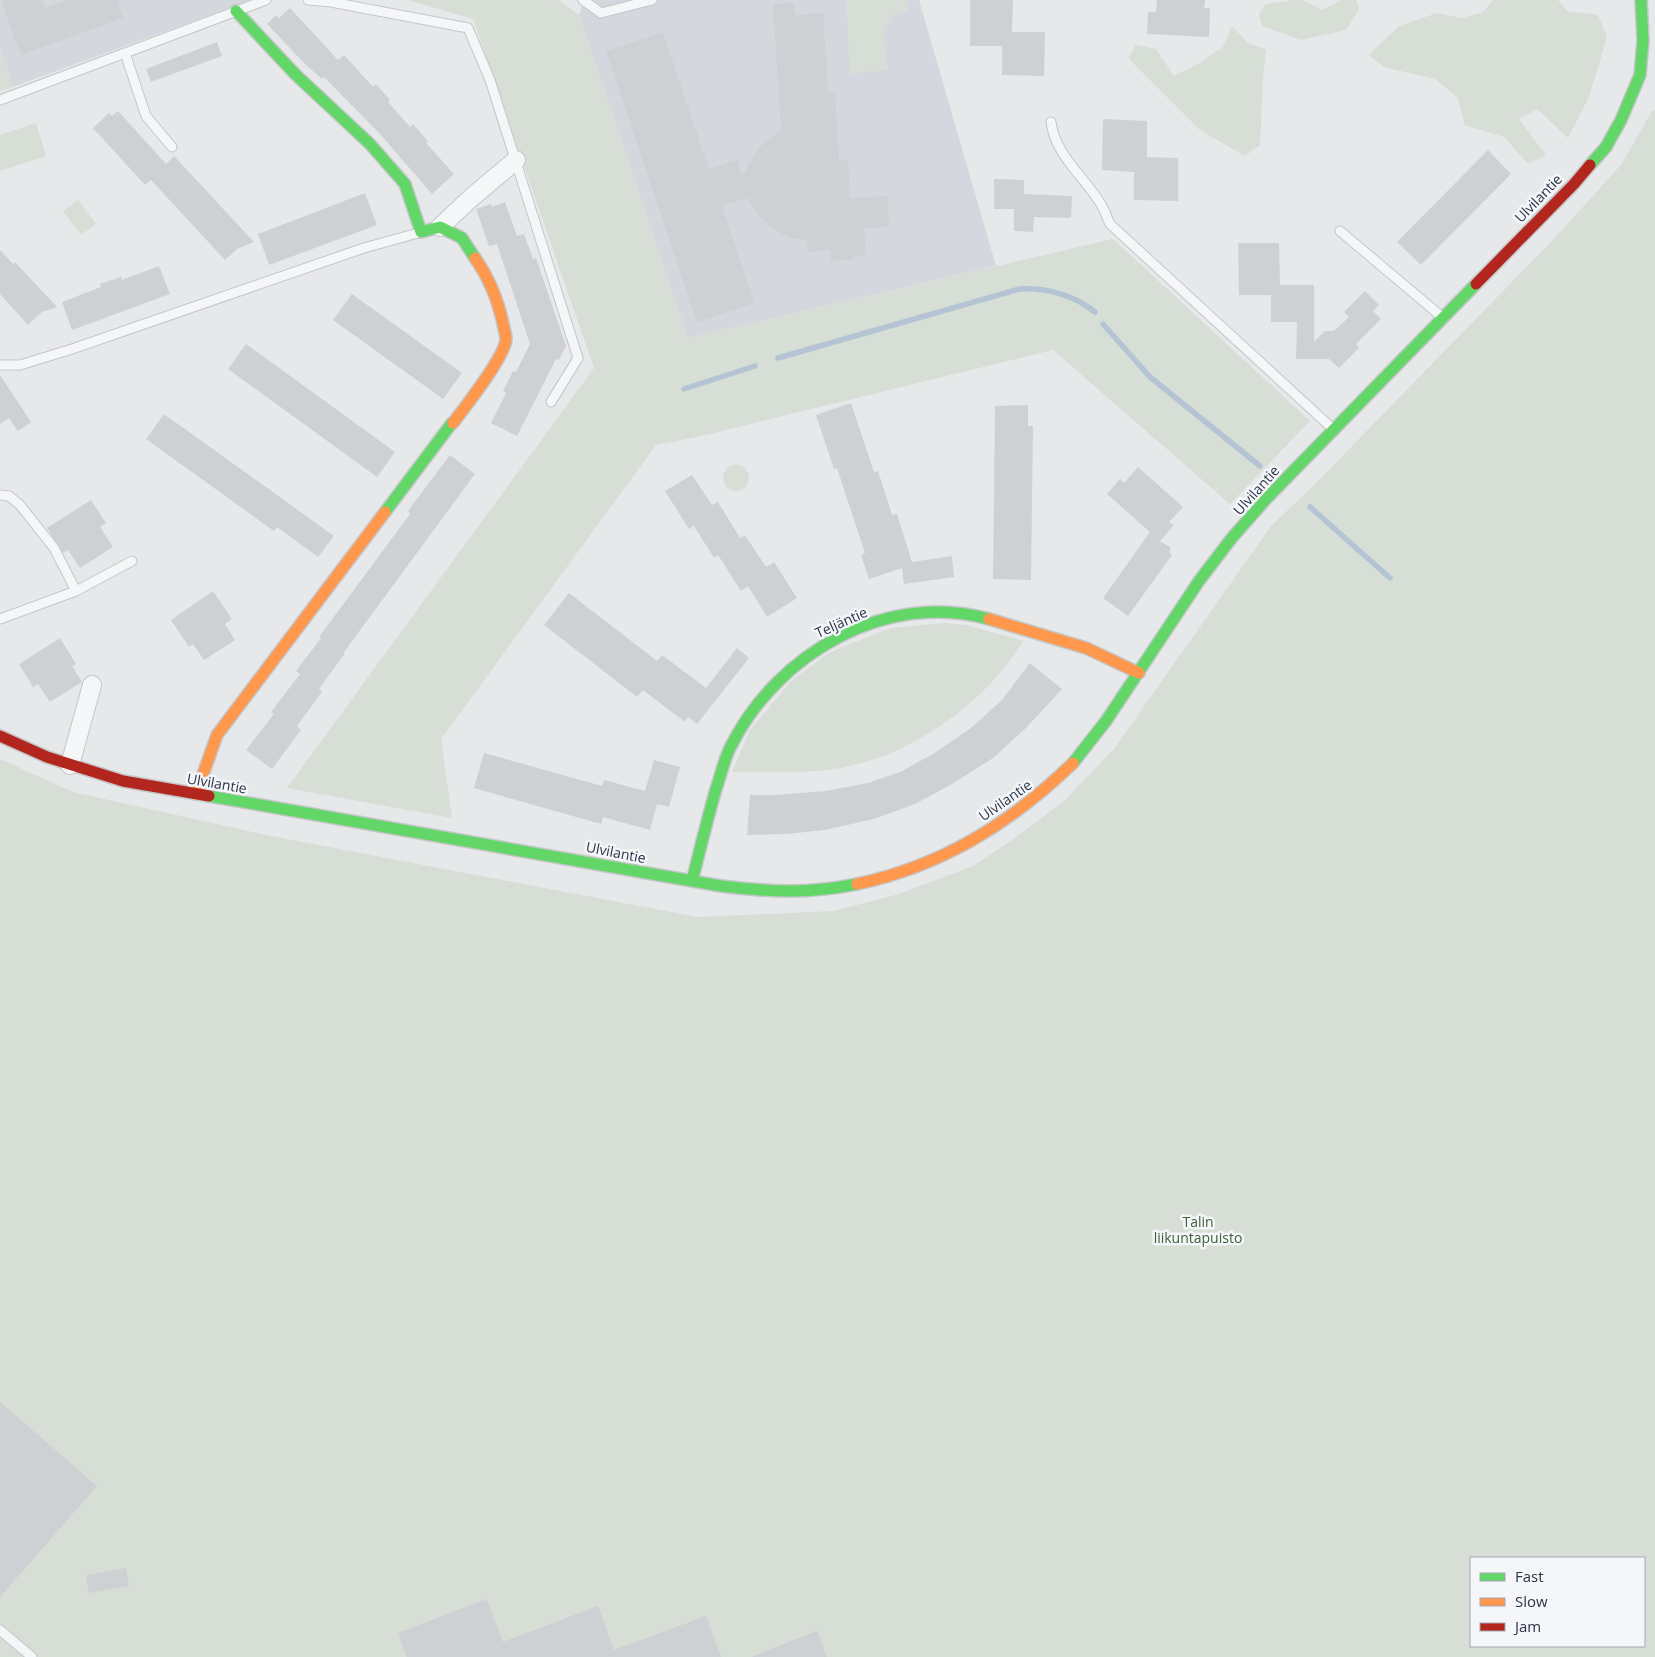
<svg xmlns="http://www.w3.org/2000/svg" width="1655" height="1657" viewBox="0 0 1655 1657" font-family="'Open Sans',sans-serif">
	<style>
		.built { fill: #d4d7dd }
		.green { fill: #d6ded6; fill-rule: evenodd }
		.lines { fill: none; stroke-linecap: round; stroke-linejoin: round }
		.stream { stroke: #b4c4d5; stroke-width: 5.5 }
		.building { fill: #ced0d3 }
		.lane-casing { stroke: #c4c6c8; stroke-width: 11 }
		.street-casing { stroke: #c4c6c8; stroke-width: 20 }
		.fast-casing { stroke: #c4c6c8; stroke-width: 14 }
		.slow-casing { stroke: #c4c6c8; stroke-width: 14 }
		.jam-casing { stroke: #c4c6c8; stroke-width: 14 }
		.lane { stroke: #f5f6f7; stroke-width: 9 }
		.street { stroke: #f5f6f7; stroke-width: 18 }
		.fast { stroke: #63d668; stroke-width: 11 }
		.slow { stroke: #ff974d; stroke-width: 11 }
		.jam { stroke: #b3261e; stroke-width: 11 }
		.labels { text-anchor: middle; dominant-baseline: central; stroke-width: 5; stroke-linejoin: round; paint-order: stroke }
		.street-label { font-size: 14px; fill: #2b3445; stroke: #f4f6f9 }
		.park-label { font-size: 14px; fill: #3f6138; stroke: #f4f6f9 }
	</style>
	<rect width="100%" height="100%" fill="#e6e8ea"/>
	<path class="built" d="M 0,0 L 251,0 L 13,87 L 0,50 Z
		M 584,0 L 919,0 L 996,266 L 688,338 L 579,15 Z"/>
	<path class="green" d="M 408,0 L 559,0 L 579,15 L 688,338 L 1113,239 L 1310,421 L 1230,504 L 1053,350 L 697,437 L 656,445 L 441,739 L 452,818 L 287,788 L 594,368 L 473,19 Z
		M 846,0 L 907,0 L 908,11 L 894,14 L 883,30 L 888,70 L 850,74 Z
		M 1294,0 L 1302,0 L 1322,10 L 1341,0 L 1356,0 L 1359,9 L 1346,30 L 1301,40 L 1262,26 L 1259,14 L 1266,4 Z
		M 1493,0 L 1558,0 L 1567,11 L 1598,15 L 1607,37 L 1589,97 L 1568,138 L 1537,109 L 1519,119 L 1546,155 L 1528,164 L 1504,137 L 1465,125 L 1458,98 L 1435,79 L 1384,67 L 1369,55 L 1399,26 L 1437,13 L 1462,18 L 1483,12 Z
		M 1232,26 L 1248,43 L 1266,50 L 1263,78 L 1260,145 L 1245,156 L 1200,130 L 1128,58 L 1136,45 L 1156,49 L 1174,76 L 1198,64 L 1223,47 Z
		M 0,50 L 13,87 L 0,91 Z
		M 1652,111 L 1655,111 L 1655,1657 L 0,1657 L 0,759 L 73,792 L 266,835 L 697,917 L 834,911 L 899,894 L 973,866 L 1016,837 L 1063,802 L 1114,749 L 1271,526 L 1315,484 L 1549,244 L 1621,165 ZM 1471,1558 L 1644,1558 L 1644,1646 L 1471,1646 Z
		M 36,123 L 46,156 L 0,171 L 0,135 Z
		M 78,200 L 96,224 L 81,235 L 63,211 Z
		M723 478a13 13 0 1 1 26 0a13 13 0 1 1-26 0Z
		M 945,623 L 966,625 L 1024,641 C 1013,655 1003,671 991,683 C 946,730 885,765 819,771 C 790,773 761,772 732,772 L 750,730 L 792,680 L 830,652 L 891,628 Z"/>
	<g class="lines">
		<path class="stream" d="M 1103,324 L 1150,377 L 1260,466
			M 778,358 L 1019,289 C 1045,287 1074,295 1095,312
			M 684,389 L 755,366
			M 1310,507 L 1390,578"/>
	</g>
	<path class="building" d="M 1,0 L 42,0 L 45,8 L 67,0 L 117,0 L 123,18 L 21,55 Z
		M 970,0 L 1013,0 L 1012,32 L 1045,32 L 1044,76 L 1002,75 L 1002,46 L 970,46 Z
		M 1157,0 L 1205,0 L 1204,8 L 1210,8 L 1209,37 L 1147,34 L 1148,12 L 1156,12 Z
		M 795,3 L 795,15 L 823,13 L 828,92 L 835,92 L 839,160 L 848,160 L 850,198 L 888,196 L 889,227 L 864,228 L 866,255 L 854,256 L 854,259 L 831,261 L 831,250 L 808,252 L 807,241 L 788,237 L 772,228 L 758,215 L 748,198 L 722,206 L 754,303 L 697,322 L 606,51 L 663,32 L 709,169 L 737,160 L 742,176 L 759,148 L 766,141 L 781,130 L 773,4 Z
		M 290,8 L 338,60 L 344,55 L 373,87 L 376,84 L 390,100 L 388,102 L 410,127 L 413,124 L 428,141 L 426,143 L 454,174 L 432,194 L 380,134 L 324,77 L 322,79 L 306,65 L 267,24 L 276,15 L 279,18 Z
		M 217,42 L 222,56 L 151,82 L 146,69 Z
		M 118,111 L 166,164 L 174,156 L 254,242 L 237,249 L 225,260 L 151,180 L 145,185 L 93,128 L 109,113 L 112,116 Z
		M 1103,119 L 1147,121 L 1147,157 L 1178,158 L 1178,201 L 1134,200 L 1134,172 L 1102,170 Z
		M 1488,150 L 1511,174 L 1421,265 L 1397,242 Z
		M 994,179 L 1024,180 L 1024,194 L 1072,196 L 1071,218 L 1034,217 L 1033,232 L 1014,231 L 1014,209 L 994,209 Z
		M 365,193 L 377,225 L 269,265 L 258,234 Z
		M 505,202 L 517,236 L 524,234 L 533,259 L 536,258 L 566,346 L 559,360 L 556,359 L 517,436 L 491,423 L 506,393 L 503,391 L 513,371 L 516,372 L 530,344 L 497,244 L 489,246 L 476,209 L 491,204 L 492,207 Z
		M 1238,243 L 1279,243 L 1280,285 L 1314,285 L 1314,342 L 1325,331 L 1334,331 L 1349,317 L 1344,312 L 1365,291 L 1379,305 L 1373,311 L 1381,319 L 1356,344 L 1359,348 L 1339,368 L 1329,359 L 1296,359 L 1297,322 L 1271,322 L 1271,295 L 1239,295 Z
		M 0,250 L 13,264 L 15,262 L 57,307 L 42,312 L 28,325 L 0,294 Z
		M 159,266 L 170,294 L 72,330 L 62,302 L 101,287 L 100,284 L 121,277 L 122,280 Z
		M 352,294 L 462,373 L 443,399 L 333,320 Z
		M 246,344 L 395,452 L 377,477 L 228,369 Z
		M 0,375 L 31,422 L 18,431 L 9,418 L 0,424 Z
		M 851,403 L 874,472 L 878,471 L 892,515 L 897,514 L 912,562 L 952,556 L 954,577 L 904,584 L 902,568 L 869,579 L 861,555 L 865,553 L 837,468 L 834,469 L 816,415 Z
		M 1028,405 L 1028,426 L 1033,426 L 1031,580 L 993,579 L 995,406 Z
		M 164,414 L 334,536 L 318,557 L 277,527 L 274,531 L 146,439 Z
		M 450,455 L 475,474 L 344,652 L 345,653 L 319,689 L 322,692 L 297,726 L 301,730 L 272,769 L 246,750 L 274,714 L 271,712 L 300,674 L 296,671 L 321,638 L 319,637 L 410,514 L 408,511 Z
		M 1138,467 L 1183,507 L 1169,522 L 1174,525 L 1160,541 L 1171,548 L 1169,552 L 1172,555 L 1128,616 L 1103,598 L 1150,532 L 1107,494 L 1120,479 L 1124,483 Z
		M 692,475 L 712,505 L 718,502 L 740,538 L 745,535 L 766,567 L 774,562 L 797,598 L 767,617 L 748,586 L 741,591 L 718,555 L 714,558 L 694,526 L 689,529 L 665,491 Z
		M 91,500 L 106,523 L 100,527 L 113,547 L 80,568 L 68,550 L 63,553 L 47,528 Z
		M 213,591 L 232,619 L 225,624 L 235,640 L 204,660 L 193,644 L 189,647 L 171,620 Z
		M 569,593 L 657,661 L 662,655 L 706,688 L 737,648 L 749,658 L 697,724 L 688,717 L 685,722 L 643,690 L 637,697 L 544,625 Z
		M 60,638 L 76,664 L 72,666 L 82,682 L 50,702 L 38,684 L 33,687 L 19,664 Z
		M 1030,663 L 1062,689 L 1026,728 L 993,758 L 952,784 L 915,804 L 874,819 L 825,830 L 786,834 L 747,835 L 750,795 L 774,795 L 826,791 L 868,783 L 900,772 L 933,754 L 971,728 L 1002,700 Z
		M 484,753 L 602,786 L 604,780 L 645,791 L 654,760 L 680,767 L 669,807 L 657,804 L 650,830 L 603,817 L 601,824 L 474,788 Z
		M 0,1402 L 97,1486 L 0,1597 Z
		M 126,1568 L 129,1586 L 89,1593 L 86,1575 Z
		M 487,1599 L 503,1642 L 598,1606 L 614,1650 L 706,1616 L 721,1657 L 407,1657 L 398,1633 Z
		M 817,1631 L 827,1657 L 753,1657 L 753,1656 Z"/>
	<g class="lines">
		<defs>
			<path id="lane" d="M 308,0 L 331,2 L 468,28 L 490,80 L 578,358 L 551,402
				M 583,0 L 601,13 L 652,0
				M 125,53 L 146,116 L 172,147
				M 0,100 L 266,0
				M 1051,122 C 1055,156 1086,178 1102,206 C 1105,211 1107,218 1110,224 L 1333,429
				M 1340,231 L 1442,317
				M 0,365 L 20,365 L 72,349 L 364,248 L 418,233
				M 0,495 L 9,496 L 20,505 L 54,548 L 76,591
				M 0,619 L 76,591 L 132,561
				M 0,1630 L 32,1657"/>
			<path id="street" d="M 440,227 L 471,198 L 516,160
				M 70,765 L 92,685"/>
			<path id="fast" d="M 236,11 L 296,75 L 370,144 L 405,184 L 421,232 L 440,227 L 462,238 L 475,258
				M 1590,165 L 1606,147 L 1621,120 L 1640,75 L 1643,40 L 1641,0
				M 385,512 L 452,423
				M 1073,763 L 1106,721 L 1199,581 L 1231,539 L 1266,499 L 1476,284
				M 209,796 L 721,886 C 770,892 808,894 857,884
				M 692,881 C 700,850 707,820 716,789 C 721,775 724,759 731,746 C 777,654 886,590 989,619"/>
			<path id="slow" d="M 453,423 C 465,407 505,357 506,339 C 506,335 504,329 503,324 C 498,300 489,278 475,258
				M 989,619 L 1086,648 L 1139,673
				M 196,794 L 217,735 L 385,512
				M 857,884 C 942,866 1011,823 1073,763"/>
			<path id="jam" d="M 1476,284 L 1574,184 L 1590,165
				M 0,736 L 47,757 L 123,781 L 209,796"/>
		</defs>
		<use href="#lane" class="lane-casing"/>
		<use href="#street" class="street-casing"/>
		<use href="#fast" class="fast-casing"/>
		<use href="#slow" class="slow-casing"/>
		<use href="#jam" class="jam-casing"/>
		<use href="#lane" class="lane"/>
		<use href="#street" class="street"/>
		<use href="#fast" class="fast"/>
		<use href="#slow" class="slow"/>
		<use href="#jam" class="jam"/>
	</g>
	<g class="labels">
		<g class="street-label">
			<text transform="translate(1538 198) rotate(-46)">Ulvilantie</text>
			<text transform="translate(1256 490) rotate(-48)">Ulvilantie</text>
			<text transform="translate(841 622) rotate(-24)">Teljäntie</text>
			<text transform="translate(217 783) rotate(10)">Ulvilantie</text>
			<text transform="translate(1005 800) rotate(-35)">Ulvilantie</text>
			<text transform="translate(616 852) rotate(11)">Ulvilantie</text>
		</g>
		<g class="park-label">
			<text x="1198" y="1221">Talin<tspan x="1198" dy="16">liikuntapuisto</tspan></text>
		</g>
	</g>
	<rect x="1470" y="1557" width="175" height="90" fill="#f4f6f9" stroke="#a4a8b1"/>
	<rect x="1480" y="1573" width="25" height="8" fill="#63d668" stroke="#a4a8b1"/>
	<text x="1515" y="1582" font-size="15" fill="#2b3445">Fast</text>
	<rect x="1480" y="1598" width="25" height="8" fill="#ff974d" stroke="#a4a8b1"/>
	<text x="1515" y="1607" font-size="15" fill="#2b3445">Slow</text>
	<rect x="1480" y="1623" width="25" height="8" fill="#b3261e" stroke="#a4a8b1"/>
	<text x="1515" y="1632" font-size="15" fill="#2b3445">Jam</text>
</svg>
